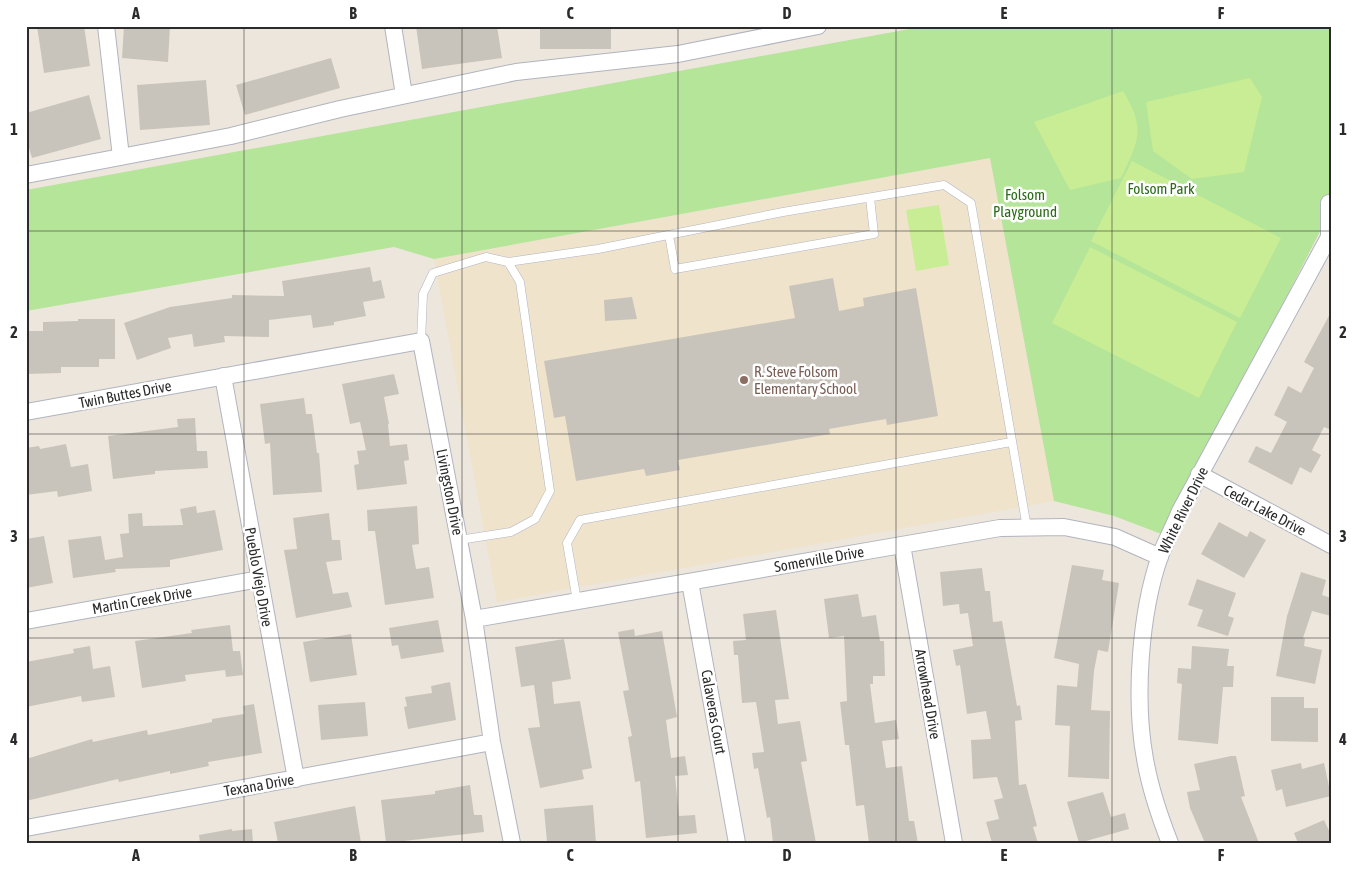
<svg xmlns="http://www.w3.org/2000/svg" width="1357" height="869" viewBox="0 0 1357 869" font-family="'Asap Condensed',sans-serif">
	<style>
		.education { fill: #efe3cc }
		.green { fill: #b4e598 }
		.pitch { fill: #c9ed94 }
		.building { fill: #c9c4bb }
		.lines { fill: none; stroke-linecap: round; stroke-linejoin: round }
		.lane-casing { stroke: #b1b4bf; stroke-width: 9 }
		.street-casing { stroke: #b1b4bf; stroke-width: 18 }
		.lane { stroke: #fff; stroke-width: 8 }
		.street { stroke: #fff; stroke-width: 16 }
		.grid { fill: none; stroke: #2b2b2b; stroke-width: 1; stroke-opacity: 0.55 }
		.education-dot { fill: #8d6e63; stroke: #fff; stroke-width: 2 }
		.labels { text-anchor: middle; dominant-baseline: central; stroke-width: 5; stroke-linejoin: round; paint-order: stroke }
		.park-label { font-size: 15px; fill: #2c6b18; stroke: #fff }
		.education-label { font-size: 15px; fill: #785e54; stroke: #fff; text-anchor: start }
		.street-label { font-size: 15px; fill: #2b2b2b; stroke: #fff }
		.neatline { fill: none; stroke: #2b2b2b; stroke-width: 2 }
		.grid-label { font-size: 16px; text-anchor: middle; font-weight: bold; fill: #2b2b2b }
	</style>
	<rect width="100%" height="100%" fill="#ede6dd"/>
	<path class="education" d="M 990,158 L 1054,501 L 497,602 L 434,259 Z"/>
	<path class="green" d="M 926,26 L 1331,26 L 1331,210 L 1164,535 L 1114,516 L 1054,501 L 990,158 L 434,259 L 394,247 L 26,311 L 26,190 Z"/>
	<path class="pitch" d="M 1250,78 L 1262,97 L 1244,172 L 1192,179 L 1153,151 L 1146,102 Z
		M 1123,91 C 1146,129 1139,140 1121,178 L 1070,190 L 1034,122 Z
		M 1132,161 L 1281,238 L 1240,318 L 1091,241 Z
		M 939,205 L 949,265 L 916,271 L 906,210 Z
		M 1090,247 L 1237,322 L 1199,398 L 1052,323 Z"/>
	<path class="building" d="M 37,26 L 84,26 L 90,66 L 44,73 Z
		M 124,26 L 170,26 L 168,62 L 122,58 Z
		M 416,26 L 497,26 L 502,58 L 422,69 Z
		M 540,26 L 611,26 L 611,49 L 540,49 Z
		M 331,58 L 340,88 L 245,115 L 236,85 Z
		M 206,80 L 210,125 L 140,130 L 137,85 Z
		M 89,95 L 101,139 L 32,158 L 26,138 L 26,113 Z
		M 370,267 L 373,282 L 381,280 L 385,298 L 363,302 L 366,316 L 334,322 L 334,325 L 313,328 L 311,315 L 269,320 L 269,337 L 224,336 L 225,342 L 194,347 L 192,334 L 168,338 L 171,348 L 137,360 L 124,323 L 170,307 L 232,298 L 232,295 L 284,296 L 282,281 Z
		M 833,278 L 839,311 L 864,306 L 863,298 L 916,288 L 938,416 L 887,425 L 886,419 L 829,429 L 830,434 L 678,460 L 680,470 L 646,476 L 644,469 L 576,481 L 565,416 L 554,418 L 544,361 L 795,318 L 789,286 Z
		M 632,297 L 637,319 L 605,321 L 604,300 Z
		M 1331,312 L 1331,430 L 1324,427 L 1312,450 L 1321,455 L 1311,473 L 1300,467 L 1292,485 L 1248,462 L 1256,446 L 1271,453 L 1287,422 L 1274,415 L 1288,386 L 1301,393 L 1314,368 L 1304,362 Z
		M 78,319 L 115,319 L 115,359 L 99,359 L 99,367 L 61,367 L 61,373 L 26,374 L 26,331 L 43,331 L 43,322 L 78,321 Z
		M 394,374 L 399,394 L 384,397 L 389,424 L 388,424 L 390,446 L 407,444 L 409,460 L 404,461 L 407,484 L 357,490 L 354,465 L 359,464 L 357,451 L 366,450 L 360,422 L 350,424 L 342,384 Z
		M 304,398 L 306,414 L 312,414 L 317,453 L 319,453 L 322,492 L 273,495 L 270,443 L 265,444 L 260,404 Z
		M 195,418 L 197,451 L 207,451 L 208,468 L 155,471 L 155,474 L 113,479 L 108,436 L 178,427 L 177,419 Z
		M 66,444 L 71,467 L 88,464 L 92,491 L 58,497 L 57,491 L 26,495 L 26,448 L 39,446 L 40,449 Z
		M 196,506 L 197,513 L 215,510 L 223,550 L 170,560 L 170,567 L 115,569 L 116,572 L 73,578 L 68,540 L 101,536 L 105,560 L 123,557 L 120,534 L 129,533 L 128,514 L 142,513 L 143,526 L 183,525 L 180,509 Z
		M 417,506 L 419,544 L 412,545 L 416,569 L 429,567 L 434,598 L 385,605 L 375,531 L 368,531 L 367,510 Z
		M 329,513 L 332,540 L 340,540 L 342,560 L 326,562 L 333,594 L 348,592 L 352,607 L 296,618 L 284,550 L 297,549 L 293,518 Z
		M 1219,522 L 1247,537 L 1250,531 L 1266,540 L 1244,578 L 1201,554 Z
		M 44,536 L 53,583 L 26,588 L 26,539 Z
		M 1072,565 L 1104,570 L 1102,580 L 1119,583 L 1108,652 L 1098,650 L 1094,671 L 1091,710 L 1110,711 L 1109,779 L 1068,777 L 1070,726 L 1055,725 L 1057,685 L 1077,687 L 1079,664 L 1054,658 Z
		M 982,568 L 985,591 L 990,591 L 993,622 L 1002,621 L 1017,706 L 1020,705 L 1022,720 L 1015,721 L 1019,785 L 1026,784 L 1037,826 L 1033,827 L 1038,843 L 992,843 L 986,822 L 999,819 L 994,800 L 1003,798 L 997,777 L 973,779 L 971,740 L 991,739 L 986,711 L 967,714 L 960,665 L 956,666 L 953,650 L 973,646 L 968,613 L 960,614 L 959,604 L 943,606 L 940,572 Z
		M 1301,572 L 1326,580 L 1322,595 L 1331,598 L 1331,616 L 1312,611 L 1303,638 L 1305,639 L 1304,646 L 1322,650 L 1315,684 L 1276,676 L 1287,616 Z
		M 1197,579 L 1236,593 L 1228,616 L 1234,618 L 1228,636 L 1197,626 L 1203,610 L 1188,605 Z
		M 858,594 L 862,617 L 876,615 L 880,641 L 884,641 L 885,676 L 873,676 L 873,684 L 870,684 L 875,723 L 896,720 L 899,739 L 882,741 L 886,768 L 902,766 L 909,821 L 914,821 L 918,843 L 869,843 L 864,805 L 856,806 L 849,745 L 845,745 L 840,702 L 847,701 L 844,636 L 829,638 L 824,599 Z
		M 776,610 L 789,699 L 775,700 L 778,724 L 800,721 L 807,761 L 801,762 L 816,843 L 773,843 L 770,817 L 767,818 L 758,768 L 754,769 L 752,753 L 764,752 L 756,702 L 742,703 L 738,655 L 734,655 L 733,641 L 746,640 L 743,614 Z
		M 438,620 L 444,652 L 401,659 L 398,645 L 392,646 L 389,628 Z
		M 230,625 L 233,651 L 240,651 L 243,675 L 226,677 L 225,670 L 185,675 L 186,681 L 142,688 L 135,641 L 192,633 L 191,630 Z
		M 634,629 L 635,636 L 662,631 L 677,717 L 666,720 L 671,758 L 685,756 L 688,775 L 675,776 L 679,816 L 695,815 L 697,833 L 646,838 L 640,781 L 635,782 L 628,737 L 632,736 L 623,691 L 629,690 L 618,632 Z
		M 351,634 L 357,675 L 310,682 L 303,642 Z
		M 564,639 L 571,679 L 552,682 L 554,704 L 580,701 L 592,768 L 582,770 L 584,779 L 540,788 L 528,728 L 540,727 L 534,685 L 521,687 L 515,647 Z
		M 90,646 L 93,669 L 110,666 L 115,697 L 82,702 L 81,696 L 26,707 L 26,662 L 74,653 L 73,649 Z
		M 1192,646 L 1229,649 L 1227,666 L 1234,666 L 1233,687 L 1223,687 L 1218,744 L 1178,740 L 1182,684 L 1177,683 L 1178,668 L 1191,669 Z
		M 450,682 L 456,720 L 408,729 L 404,707 L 407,706 L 405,697 L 432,693 L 431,686 Z
		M 1271,697 L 1304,697 L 1304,708 L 1318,708 L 1318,742 L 1271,741 Z
		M 365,702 L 368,736 L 321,740 L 318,705 Z
		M 254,704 L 262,753 L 208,762 L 209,766 L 170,774 L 170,771 L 119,782 L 118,779 L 26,801 L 26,759 L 92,739 L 93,742 L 147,730 L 148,735 L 212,722 L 212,719 L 244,714 L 243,706 Z
		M 1231,756 L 1236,756 L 1245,796 L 1241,797 L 1259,843 L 1205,843 L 1190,808 L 1187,792 L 1200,790 L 1194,764 Z
		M 1301,763 L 1302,769 L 1324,763 L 1331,796 L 1286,807 L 1282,789 L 1276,791 L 1271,770 Z
		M 470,785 L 474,815 L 482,815 L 484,832 L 386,843 L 381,800 L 435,794 L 435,791 Z
		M 1103,792 L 1111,817 L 1125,813 L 1129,829 L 1079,843 L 1067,802 Z
		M 593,805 L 596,843 L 547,842 L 544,809 Z
		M 355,806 L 361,843 L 278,843 L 274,822 Z
		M 1324,820 L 1331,835 L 1331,843 L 1298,843 L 1294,833 Z
		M 232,829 L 232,831 L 252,829 L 253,843 L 200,843 L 199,835 Z"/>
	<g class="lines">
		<defs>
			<path id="lane" d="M 669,235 L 675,269 L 874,234 L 870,198
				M 421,341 L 423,294 L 433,273 L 486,257 L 508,262 L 598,249 L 783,212 L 944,185 L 971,203 L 1027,528
				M 459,540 L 511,532 L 535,519 L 550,491 L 520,282 L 508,262
				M 577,601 L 567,543 L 580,520 L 1011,442"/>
			<path id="street" d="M 106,26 L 121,157
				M 393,26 L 404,95
				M 26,175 L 231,136 L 340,109 L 516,72 L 678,54 L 818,26
				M 223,376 L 296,779
				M 26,412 L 421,341 L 474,619 L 492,742 L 512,843
				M 1199,474 L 1331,545
				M 902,545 L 954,843
				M 690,582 L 737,843
				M 474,619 L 1000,528 L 1064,527 L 1115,537 L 1160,557
				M 26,621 L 259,579
				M 26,828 L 492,742
				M 1170,843 C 1159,815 1150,788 1145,759 C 1134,699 1140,613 1160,556 C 1166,541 1174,526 1180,511 L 1329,237 L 1329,203"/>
		</defs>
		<use href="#lane" class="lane-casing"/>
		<use href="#street" class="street-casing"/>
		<use href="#lane" class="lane"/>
		<use href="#street" class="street"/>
	</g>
	<path class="grid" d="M 244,26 L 244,843M 462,26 L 462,843M 678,26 L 678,843M 896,26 L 896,843M 1112,26 L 1112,843M 26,231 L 1331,231M 26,434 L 1331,434M 26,638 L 1331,638"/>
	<circle class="education-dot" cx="744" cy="380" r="5"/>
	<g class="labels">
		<g class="park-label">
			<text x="1161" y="188">Folsom Park</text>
			<text x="1025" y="194">Folsom<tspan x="1025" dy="17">Playground</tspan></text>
		</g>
		<g class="education-label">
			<text x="754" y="371">R. Steve Folsom<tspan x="754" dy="17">Elementary School</tspan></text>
		</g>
		<g class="street-label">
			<text transform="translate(125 394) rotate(-11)">Twin Buttes Drive</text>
			<text transform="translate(450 492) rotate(79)">Livingston Drive</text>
			<text transform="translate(1183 510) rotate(-64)">White River Drive</text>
			<text transform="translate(1265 510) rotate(28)">Cedar Lake Drive</text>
			<text transform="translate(819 559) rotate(-10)">Somerville Drive</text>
			<text transform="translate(259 577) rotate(80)">Pueblo Viejo Drive</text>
			<text transform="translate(142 600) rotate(-10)">Martin Creek Drive</text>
			<text transform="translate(928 694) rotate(80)">Arrowhead Drive</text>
			<text transform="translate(714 712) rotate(80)">Calaveras Court</text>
			<text transform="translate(259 785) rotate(-10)">Texana Drive</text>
		</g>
	</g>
	<rect width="1357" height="869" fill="none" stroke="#ffffff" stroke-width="55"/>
	<rect x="28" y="28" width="1302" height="814" class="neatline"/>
	<g class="grid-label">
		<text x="136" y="19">A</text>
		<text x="353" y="19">B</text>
		<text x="570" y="19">C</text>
		<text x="787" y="19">D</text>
		<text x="1004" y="19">E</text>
		<text x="1221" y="19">F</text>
		<text x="14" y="135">1</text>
		<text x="1343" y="135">1</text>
		<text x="14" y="338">2</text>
		<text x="1343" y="338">2</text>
		<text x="14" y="542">3</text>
		<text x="1343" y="542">3</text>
		<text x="14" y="745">4</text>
		<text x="1343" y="745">4</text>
		<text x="136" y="861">A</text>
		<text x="353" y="861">B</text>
		<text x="570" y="861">C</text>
		<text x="787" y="861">D</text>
		<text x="1004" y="861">E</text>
		<text x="1221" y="861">F</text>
	</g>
</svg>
